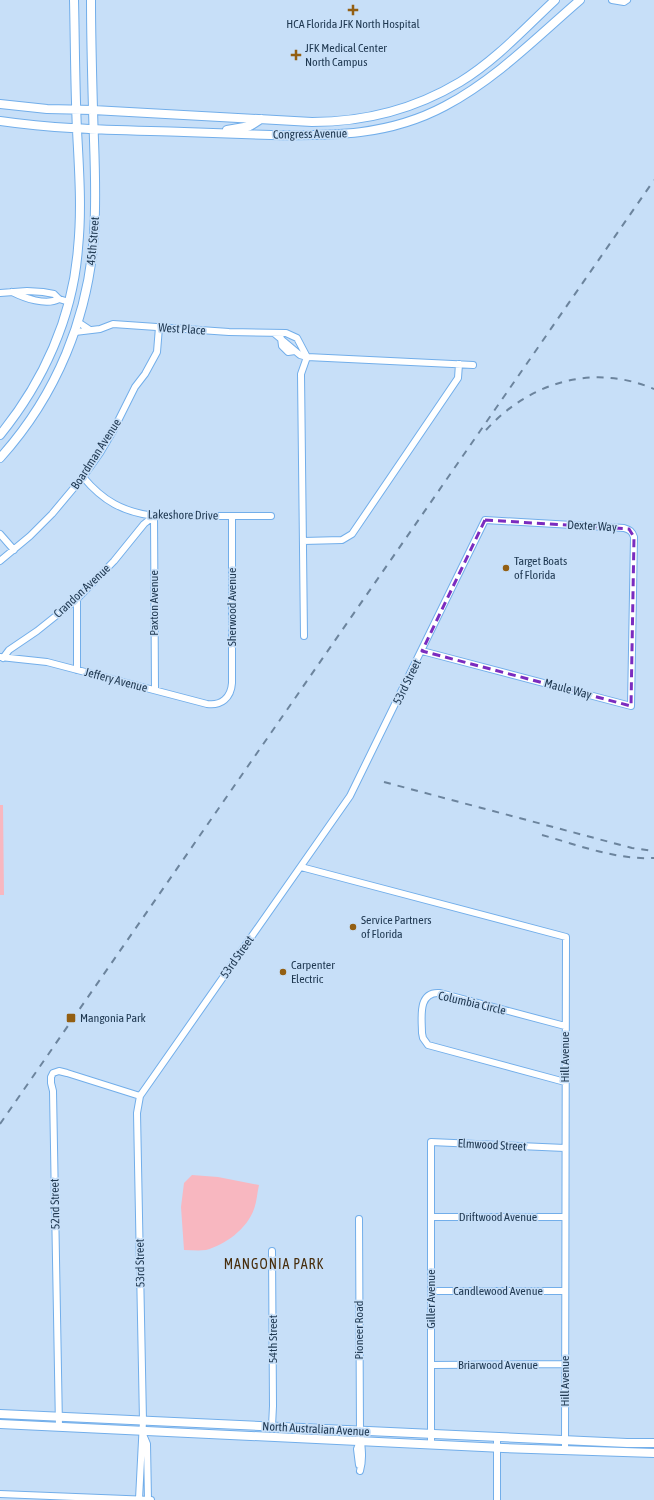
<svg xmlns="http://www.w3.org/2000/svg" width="654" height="1500" viewBox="0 0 654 1500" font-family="'Asap Condensed',sans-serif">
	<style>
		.pitch { fill: #f8b7c0 }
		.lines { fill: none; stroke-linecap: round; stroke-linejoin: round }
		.street-casing { stroke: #72aeea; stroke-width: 8 }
		.secondary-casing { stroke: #72aeea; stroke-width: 10 }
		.street { stroke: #fff; stroke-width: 6 }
		.secondary { stroke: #fff; stroke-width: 8 }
		.rail { stroke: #6c849d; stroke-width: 2; stroke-dasharray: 7 7; stroke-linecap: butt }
		.marked { fill: none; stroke: #7b2cbf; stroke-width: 3; stroke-dasharray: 8 5; stroke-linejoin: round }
		.poi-dot { fill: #935f13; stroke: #c7dff8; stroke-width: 1.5 }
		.labels { text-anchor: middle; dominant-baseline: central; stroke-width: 3.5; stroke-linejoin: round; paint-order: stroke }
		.poi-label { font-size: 12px; fill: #1e3750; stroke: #c7dff8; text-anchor: start }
		.street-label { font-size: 12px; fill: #1e3750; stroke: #c7dff8 }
		.quarter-label { font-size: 14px; letter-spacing: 1px; fill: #482e0d; stroke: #c7dff8 }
	</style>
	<rect width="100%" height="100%" fill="#c7dff8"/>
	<path class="pitch" d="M 0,805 L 3,805 L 4,895 L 0,895 Z
		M 192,1175 L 218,1177 L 259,1185 C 257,1193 257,1201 254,1209 C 247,1229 225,1245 206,1250 C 198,1251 191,1250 184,1250 L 181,1207 L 184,1183 Z"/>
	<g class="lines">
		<defs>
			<path id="street" d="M 612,0 L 624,2 L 627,0
				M 12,292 C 24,298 46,306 59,299
				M 0,293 L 27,291 L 43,292 L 54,294 L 59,299 L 69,302
				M 78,322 L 90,330
				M 75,332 L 100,329 L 113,324 L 229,332 L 286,333 L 297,338 L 307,357
				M 275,334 L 300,355 L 307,357 L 473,365
				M 281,338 L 282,346 L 288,352 L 295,351
				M 83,477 C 103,501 123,512 154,516 L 271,516
				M 154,516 L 155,690
				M 0,534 L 14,550
				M 303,541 L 342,540 L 352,534 L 458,378 L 459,364
				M 0,561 L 30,536 L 52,514 L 83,477 L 100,453 L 113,431 L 135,387 L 145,374 L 157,352 L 159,327
				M 77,599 L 77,670
				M 304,636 L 301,374 L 307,357
				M 0,657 L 47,662 L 207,704 C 221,706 231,698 232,683 L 232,516
				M 3,658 L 9,650 L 37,631 L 77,599 L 114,561 L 144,524 L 154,516
				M 301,867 L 566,937 L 565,1450
				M 565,1082 L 428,1045 L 423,1038 L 422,1033 C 422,1019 417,991 440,993 L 565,1026
				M 431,1217 L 565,1217
				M 359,1219 L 360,1431 C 361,1445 364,1457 360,1471
				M 431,1291 L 565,1291
				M 431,1365 L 565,1364
				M 272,1426 L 273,1406 L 272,1251
				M 59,1427 L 53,1091 L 51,1083 L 51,1077 L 53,1073 L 59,1071 L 67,1073 L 140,1096
				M 142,1432 L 147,1444 L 148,1500
				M 431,1445 L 431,1142 L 565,1148
				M 359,1465 L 357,1449 L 360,1441
				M 0,1494 L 151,1500
				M 139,1499 L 143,1421 L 137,1113 L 140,1096 L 350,796 L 485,520 L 624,528 C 630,530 632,531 634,537 L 631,706 L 422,651
				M 497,1500 L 497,1437"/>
			<path id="secondary" d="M 0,104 L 47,109 L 93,110 L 312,122 C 364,122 415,109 460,82 C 496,60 525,28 555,0
				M 0,121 C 61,130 123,130 184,132 C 213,133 242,134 271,135 C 333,136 389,136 445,106 C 496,79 537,37 580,0
				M 227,130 L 250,126 L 261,119
				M 0,435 C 43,382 73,317 78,248 C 82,209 79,169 77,130 C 75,87 75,43 74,0
				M 0,458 C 56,396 89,317 94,233 C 97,192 94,151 93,109 C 92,73 91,36 91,0
				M 0,1414 L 627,1443 L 654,1443
				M 0,1424 L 503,1448 L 654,1453"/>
		</defs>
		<use href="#street" class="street-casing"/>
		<use href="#secondary" class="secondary-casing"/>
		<use href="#street" class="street"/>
		<use href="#secondary" class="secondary"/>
		<path class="rail" d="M 486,430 C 530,382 593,363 654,389
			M 384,782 L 632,848 L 654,851
			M 542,835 C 578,845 616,860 654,858
			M 0,1124 L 654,180"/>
	</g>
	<path class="marked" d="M 485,520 L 629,529 L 634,537 L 631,706 L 422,651 Z"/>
	<g class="poi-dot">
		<path d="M351 4h4v4h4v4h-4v4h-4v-4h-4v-4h4z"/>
		<path d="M294 49h4v4h4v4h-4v4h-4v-4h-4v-4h4z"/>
		<circle cx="506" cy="568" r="4"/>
		<circle cx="353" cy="927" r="4"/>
		<circle cx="283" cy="972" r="4"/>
		<rect x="66" y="1013" width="10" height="10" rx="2"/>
	</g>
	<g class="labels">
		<g class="poi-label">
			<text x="353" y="24" text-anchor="middle">HCA Florida JFK North Hospital</text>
			<text x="305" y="48">JFK Medical Center<tspan x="305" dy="14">North Campus</tspan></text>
			<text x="514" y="561">Target Boats<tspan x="514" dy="14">of Florida</tspan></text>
			<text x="361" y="920">Service Partners<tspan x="361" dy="14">of Florida</tspan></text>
			<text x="291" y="965">Carpenter<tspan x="291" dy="14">Electric</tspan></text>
			<text x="80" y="1018">Mangonia Park</text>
		</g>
		<g class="street-label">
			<text transform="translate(310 134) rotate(-1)">Congress Avenue</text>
			<text transform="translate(93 241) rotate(-85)">45th Street</text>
			<text transform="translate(182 329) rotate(4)">West Place</text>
			<text transform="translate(96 454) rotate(-57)">Boardman Avenue</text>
			<text transform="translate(183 515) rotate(1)">Lakeshore Drive</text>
			<text transform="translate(592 526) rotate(3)">Dexter Way</text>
			<text transform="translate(82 591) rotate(-43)">Crandon Avenue</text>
			<text transform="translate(154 603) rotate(-90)">Paxton Avenue</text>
			<text transform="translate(232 607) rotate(-90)">Sherwood Avenue</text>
			<text transform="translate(116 680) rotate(15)">Jeffery Avenue</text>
			<text transform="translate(407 682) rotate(-64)">53rd Street</text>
			<text transform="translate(568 689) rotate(15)">Maule Way</text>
			<text transform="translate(237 957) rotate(-55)">53rd Street</text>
			<text transform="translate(472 1003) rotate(13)">Columbia Circle</text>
			<text transform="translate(565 1057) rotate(-90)">Hill Avenue</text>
			<text transform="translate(492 1145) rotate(3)">Elmwood Street</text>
			<text transform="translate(55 1204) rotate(-91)">52nd Street</text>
			<text x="498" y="1217">Driftwood Avenue</text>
			<text transform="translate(140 1263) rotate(-91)">53rd Street</text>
			<text x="498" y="1291">Candlewood Avenue</text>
			<text transform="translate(431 1299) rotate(-90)">Giller Avenue</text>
			<text transform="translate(359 1330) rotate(-90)">Pioneer Road</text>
			<text transform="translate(273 1339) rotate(-90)">54th Street</text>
			<text x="498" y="1365">Briarwood Avenue</text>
			<text transform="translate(565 1381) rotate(-90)">Hill Avenue</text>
			<text transform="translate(316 1429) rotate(3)">North Australian Avenue</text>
		</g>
		<g class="quarter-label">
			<text x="274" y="1264">MANGONIA PARK</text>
		</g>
	</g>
</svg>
